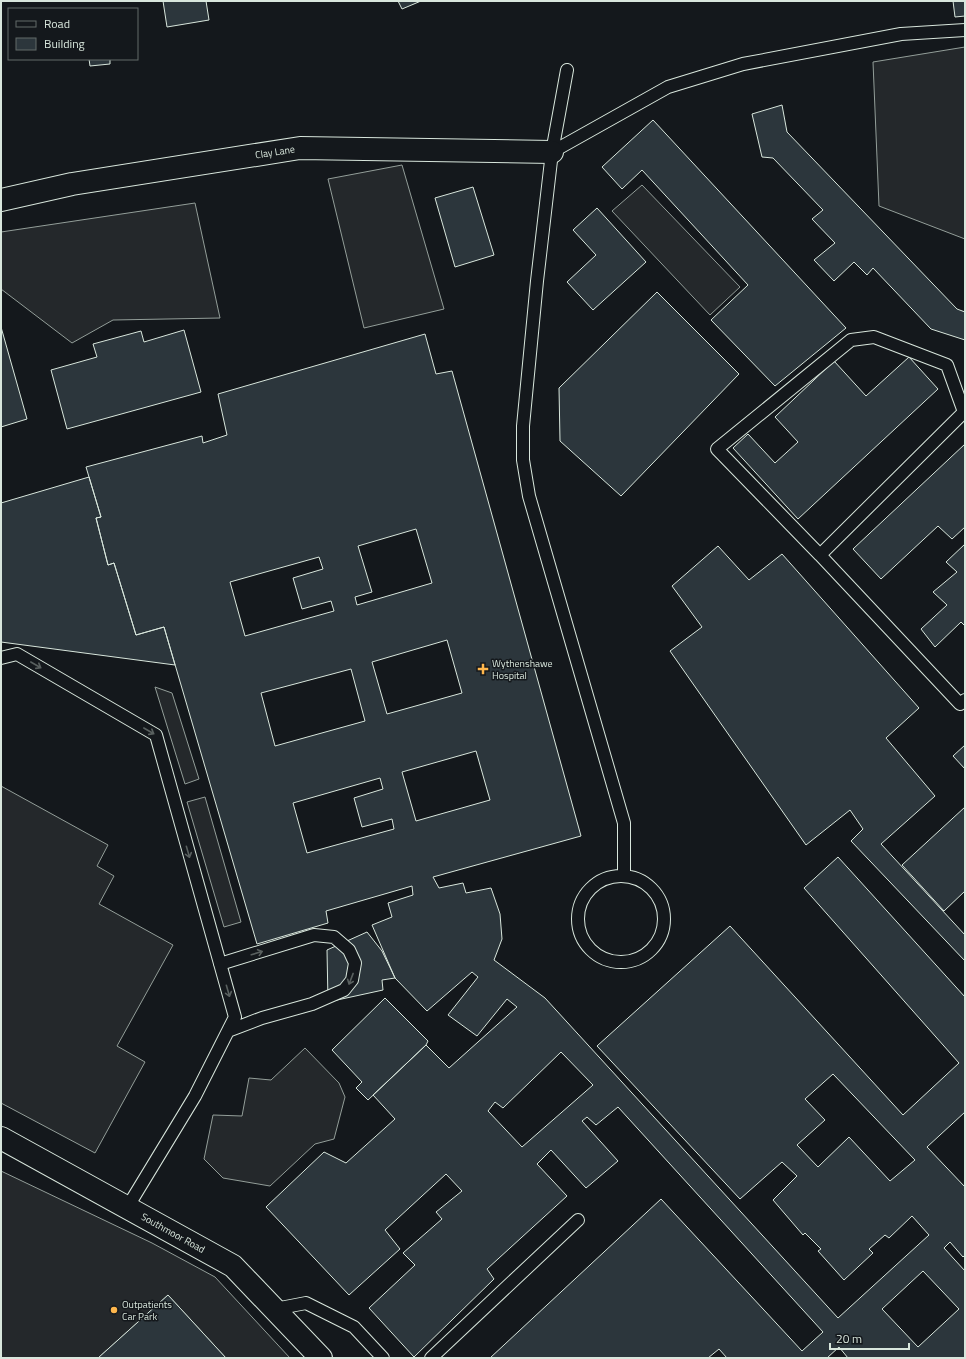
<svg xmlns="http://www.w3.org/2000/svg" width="966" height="1359" viewBox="0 0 966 1359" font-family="'Titillium Web',sans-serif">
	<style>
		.parking { fill: #24282b; stroke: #939e99 }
		.building { fill: #2c363c; stroke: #d8e6dc; fill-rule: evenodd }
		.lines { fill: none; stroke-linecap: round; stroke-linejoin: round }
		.service-casing { stroke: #d8e6dc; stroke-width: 14 }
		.minor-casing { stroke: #d8e6dc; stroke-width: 24 }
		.service { stroke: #14181c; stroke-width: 12 }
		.minor { stroke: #14181c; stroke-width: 22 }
		.oneway { stroke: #59605f }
		.poi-dot { fill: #ffb74d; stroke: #14181c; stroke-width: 1.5 }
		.labels { text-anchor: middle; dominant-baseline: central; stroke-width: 3; stroke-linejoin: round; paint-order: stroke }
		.street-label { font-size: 10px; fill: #d8e6dc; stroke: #14181c }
		.poi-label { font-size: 10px; fill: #d8e6dc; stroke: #14181c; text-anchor: start }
	</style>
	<rect width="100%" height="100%" fill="#14181c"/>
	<path class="parking" d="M 965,47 L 965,239 L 879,206 L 873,62 Z
		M 402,165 L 444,309 L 364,328 L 328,179 Z
		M 642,185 L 740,287 L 710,315 L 612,211 Z
		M 195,203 L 220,318 L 113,320 L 72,343 L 1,289 L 1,232 Z
		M 155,687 L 172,693 L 199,779 L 185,784 Z
		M 1,786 L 108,845 L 97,866 L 114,876 L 99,904 L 173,945 L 117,1046 L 145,1062 L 95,1153 L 1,1103 Z
		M 205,797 L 241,922 L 224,927 L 187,802 Z
		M 305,1048 L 339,1083 L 345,1097 L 334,1139 L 315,1144 L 270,1186 L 223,1178 L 204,1159 L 213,1115 L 242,1116 L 249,1078 L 271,1080 Z
		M 1,1171 L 152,1243 L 215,1277 L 290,1358 L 226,1358 L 168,1295 L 98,1358 L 1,1358 Z"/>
	<path class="building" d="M 163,1 L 206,1 L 209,20 L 167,27 Z
		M 398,1 L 421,1 L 402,9 Z
		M 953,1 L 965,1 L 965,16 L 955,17 Z
		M 89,59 L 110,59 L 110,64 L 90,66 Z
		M 782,105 L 787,132 L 957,309 L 965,312 L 965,340 L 931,329 L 873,268 L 867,275 L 854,262 L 834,281 L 814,260 L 835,243 L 812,219 L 823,210 L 773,158 L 762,157 L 752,114 Z
		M 653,120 L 846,328 L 775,386 L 711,320 L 748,285 L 642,170 L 622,189 L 602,167 Z
		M 473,187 L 494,255 L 455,267 L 435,198 Z
		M 597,208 L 646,262 L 593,310 L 567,282 L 596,255 L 573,230 Z
		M 657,292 L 739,374 L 621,496 L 560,441 L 559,388 Z
		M 1,327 L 27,419 L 1,427 Z
		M 184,330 L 201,392 L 67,429 L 51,370 L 97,357 L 93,344 L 141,331 L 144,342 Z
		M 425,334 L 436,374 L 452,371 L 581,836 L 433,877 L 439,888 L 463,883 L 466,893 L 491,888 L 500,914 L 502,939 L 494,960 L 545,998 L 838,1318 L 929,1235 L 912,1216 L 889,1238 L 885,1235 L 869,1249 L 873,1253 L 844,1280 L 818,1251 L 821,1249 L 805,1233 L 803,1235 L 773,1200 L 797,1176 L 782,1162 L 740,1199 L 597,1046 L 730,926 L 903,1115 L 959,1063 L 804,888 L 838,857 L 965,997 L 965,1112 L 927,1147 L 965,1187 L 965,1255 L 963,1257 L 950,1242 L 944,1248 L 965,1271 L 965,1358 L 848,1358 L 839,1347 L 827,1358 L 727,1358 L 719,1349 L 708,1358 L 490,1358 L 661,1199 L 802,1351 L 823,1332 L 618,1107 L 596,1125 L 587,1117 L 582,1121 L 618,1161 L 586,1188 L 551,1150 L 537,1164 L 567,1196 L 487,1269 L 494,1279 L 414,1357 L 369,1308 L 415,1265 L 403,1253 L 442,1219 L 436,1212 L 462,1191 L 446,1174 L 385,1230 L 400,1249 L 349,1295 L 266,1207 L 324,1152 L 346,1163 L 395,1119 L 373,1095 L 426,1045 L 449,1068 L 517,1007 L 507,999 L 477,1036 L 448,1015 L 478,977 L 472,972 L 427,1011 L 395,978 L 372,925 L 392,917 L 388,903 L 413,895 L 412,886 L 326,911 L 328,923 L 257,944 L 164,627 L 136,635 L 114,563 L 108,565 L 96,518 L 101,517 L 86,467 L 202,436 L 203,443 L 227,435 L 218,394 ZM 416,529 L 432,583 L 357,605 L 355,597 L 372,592 L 358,546 ZM 319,557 L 323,569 L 293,578 L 302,609 L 331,601 L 334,611 L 245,636 L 230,582 ZM 447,640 L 462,693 L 387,714 L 372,662 ZM 351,669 L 365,721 L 275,746 L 261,693 ZM 476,751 L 490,800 L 416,821 L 402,772 ZM 380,778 L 383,789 L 354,798 L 362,827 L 392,819 L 394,829 L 307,853 L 293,803 ZM 561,1052 L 593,1085 L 522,1147 L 488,1111 L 495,1102 L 503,1108 ZM 833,1074 L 915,1160 L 890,1181 L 849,1137 L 818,1167 L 797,1145 L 825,1120 L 805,1099 ZM 923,1271 L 959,1309 L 918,1347 L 882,1309 Z
		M 909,357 L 938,389 L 798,519 L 733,448 L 748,434 L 775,463 L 798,442 L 775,417 L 834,361 L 866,396 Z
		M 965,444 L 965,527 L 952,539 L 938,526 L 881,579 L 853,549 Z
		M 89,477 L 101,517 L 96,518 L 108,565 L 114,563 L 136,635 L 164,627 L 175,665 L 1,642 L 1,503 Z
		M 965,544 L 965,626 L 961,622 L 935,647 L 921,629 L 947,605 L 933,592 L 957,572 L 946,562 Z
		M 718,546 L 749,580 L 782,554 L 919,708 L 886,738 L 935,796 L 881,844 L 965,935 L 965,961 L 851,841 L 863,829 L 850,810 L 806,845 L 670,651 L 702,627 L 672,586 Z
		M 965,745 L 965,769 L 953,756 Z
		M 965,807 L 965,891 L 944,911 L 902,865 Z
		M 367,932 L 382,951 L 395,978 L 382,980 L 383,990 L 328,1002 L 327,950 Z
		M 385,998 L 428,1041 L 426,1045 L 368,1100 L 356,1088 L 362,1082 L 332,1050 Z
		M 168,1295 L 226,1358 L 98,1358 Z"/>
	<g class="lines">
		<defs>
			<path id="service" d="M 552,152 L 567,70
				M 820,555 L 717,449 L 851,340 L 874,337 L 947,365 L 964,412 L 820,555 L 960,704 L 965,700
				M 1,658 L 17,654 L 156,735 L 235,1017 L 195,1096 L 127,1208
				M 624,875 L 624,823 L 529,496 L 523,460 L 523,426 L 537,281 L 552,152 L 668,87 L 743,64 L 901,34 L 965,30
				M578 919a43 43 0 1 1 86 0a43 43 0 1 1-86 0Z
				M 220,964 L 314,935 L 334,937 L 349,950 L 355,963 L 352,980 L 344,990 L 312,1004 L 262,1018 L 228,1031
				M 275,1309 L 306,1303 L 354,1327 L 383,1358
				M 431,1358 L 578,1220"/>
			<path id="minor" d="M 1,200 L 72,184 L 300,148 L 552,152
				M 1,1138 L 233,1266 L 321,1358"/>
		</defs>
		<use href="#service" class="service-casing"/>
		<use href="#minor" class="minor-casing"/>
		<use href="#service" class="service"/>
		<use href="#minor" class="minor"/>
	</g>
	<defs><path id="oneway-shaft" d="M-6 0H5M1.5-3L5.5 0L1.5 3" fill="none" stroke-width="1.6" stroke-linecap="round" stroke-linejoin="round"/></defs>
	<g class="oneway">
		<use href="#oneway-shaft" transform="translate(36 665) rotate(30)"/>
		<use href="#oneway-shaft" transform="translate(149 731) rotate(30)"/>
		<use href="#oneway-shaft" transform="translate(188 852) rotate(74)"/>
		<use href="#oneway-shaft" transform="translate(257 953) rotate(-17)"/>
		<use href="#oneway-shaft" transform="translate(351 979) rotate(111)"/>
		<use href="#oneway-shaft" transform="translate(228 991) rotate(74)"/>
	</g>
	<g class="poi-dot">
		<path d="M481 663h4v4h4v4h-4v4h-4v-4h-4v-4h4z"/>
		<circle cx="114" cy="1310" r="4"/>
	</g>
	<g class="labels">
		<g class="street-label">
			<text transform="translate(275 152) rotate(-9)">Clay Lane</text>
			<text transform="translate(173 1233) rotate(29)">Southmoor Road</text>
		</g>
		<g class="poi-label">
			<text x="492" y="663">Wythenshawe<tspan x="492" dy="12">Hospital</tspan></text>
			<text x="122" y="1304">Outpatients<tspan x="122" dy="12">Car Park</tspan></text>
		</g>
	</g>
	<rect width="966" height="1359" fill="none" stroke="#d8e6dc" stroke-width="4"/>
	<rect x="8" y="8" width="130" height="52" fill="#14181c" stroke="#626a69"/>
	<rect x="16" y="21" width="20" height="6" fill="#14181c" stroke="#626a69"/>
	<text x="44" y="28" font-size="12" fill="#d8e6dc">Road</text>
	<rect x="16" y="38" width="20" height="12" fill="#2c363c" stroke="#626a69"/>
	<text x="44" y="48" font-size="12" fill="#d8e6dc">Building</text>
	<path d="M830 1343v6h79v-6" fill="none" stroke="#d8e6dc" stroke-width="2"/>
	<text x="836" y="1343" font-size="12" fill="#d8e6dc" stroke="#14181c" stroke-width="3" paint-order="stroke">20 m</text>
</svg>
